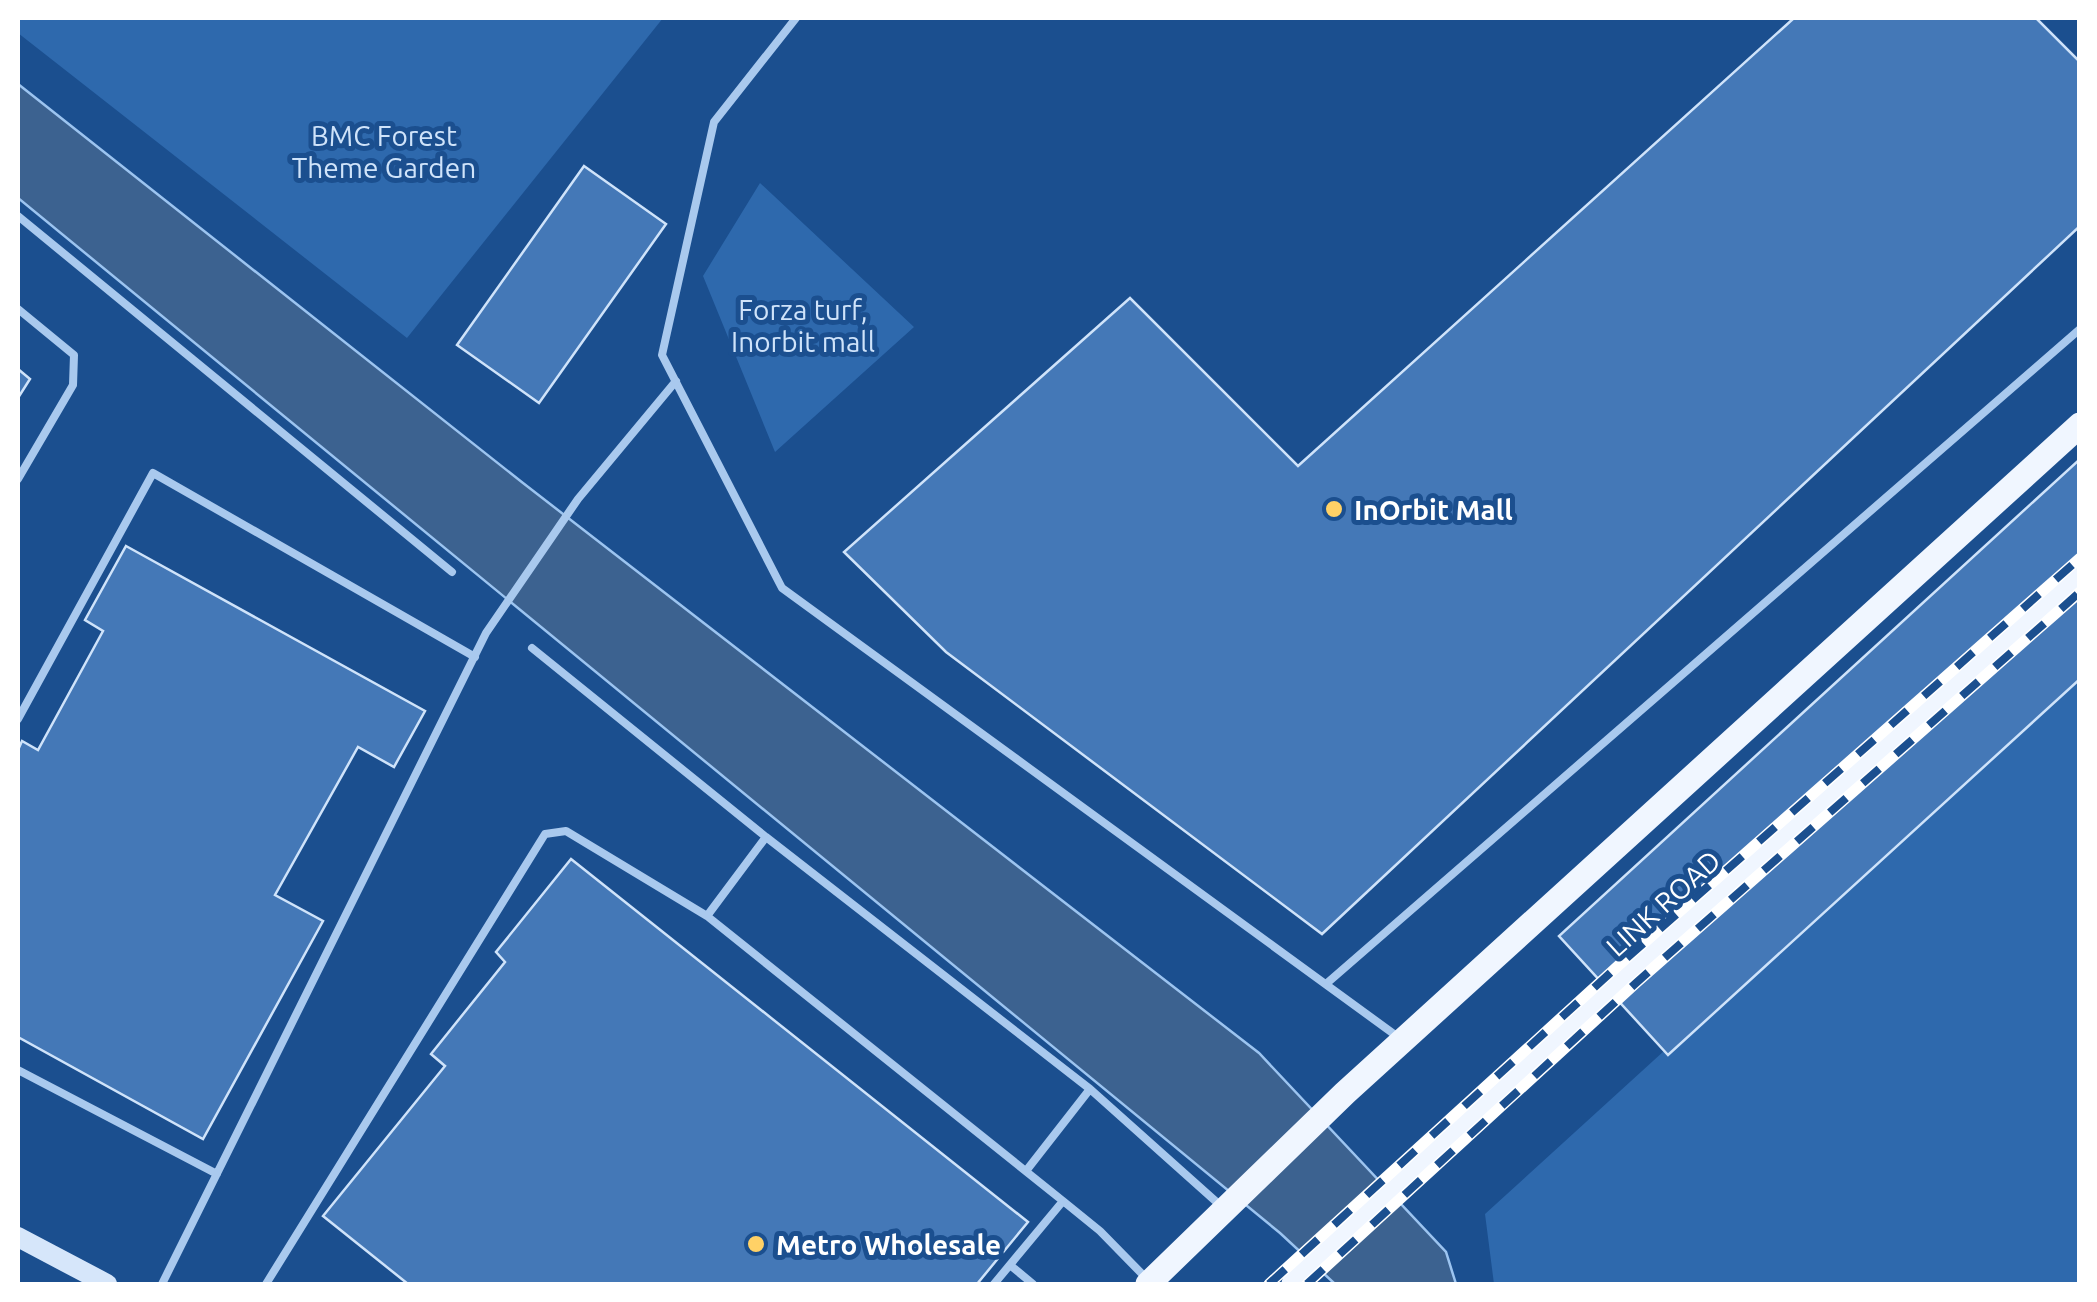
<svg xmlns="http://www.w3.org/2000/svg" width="2097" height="1302" viewBox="0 0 2097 1302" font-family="Ubuntu,sans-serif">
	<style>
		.green { fill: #2e69ad }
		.water { fill: #3c6290; stroke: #9cc4f0; stroke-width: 2.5 }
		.building { fill: #4478b7; stroke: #cfe3fa; stroke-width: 2.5 }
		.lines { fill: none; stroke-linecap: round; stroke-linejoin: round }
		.lane { stroke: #a9c9ee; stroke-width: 8 }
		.secondary { stroke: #d6e6fa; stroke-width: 20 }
		.primary { stroke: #f0f6ff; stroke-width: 25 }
		.rail-casing { stroke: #fff; stroke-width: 11 }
		.rail { stroke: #1b4f8f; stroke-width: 8; stroke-dasharray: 22; stroke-linecap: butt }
		.poi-dot { fill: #ffd166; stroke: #1b4f8f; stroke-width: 4 }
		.labels { text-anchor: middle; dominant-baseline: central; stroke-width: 10; stroke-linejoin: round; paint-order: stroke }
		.park-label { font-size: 28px; fill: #cfe3fa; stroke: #1b4f8f }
		.poi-label { font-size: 28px; font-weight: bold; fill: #fff; stroke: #1b4f8f; text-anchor: start }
		.street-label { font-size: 28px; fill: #fff; stroke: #1b4f8f }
	</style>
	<rect width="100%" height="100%" fill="#1b4f8f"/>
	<path class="green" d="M 18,18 L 663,18 L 407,338 L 18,33 Z
		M 760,183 L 914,327 L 775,452 L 703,276 Z
		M 2079,673 L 2079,1284 L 1494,1284 L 1485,1214 Z"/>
	<path class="water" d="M 18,84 L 523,483 L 1259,1053 L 1446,1252 L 1456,1284 L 1335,1284 L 1280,1233 L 18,198 Z"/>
	<path class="building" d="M 1794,18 L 2036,18 L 2080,62 L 2080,226 L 1322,934 L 946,652 L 844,552 L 1130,298 L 1298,466 Z
		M 584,166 L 666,224 L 539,403 L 457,345 Z
		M 18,369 L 30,379 L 18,398 Z
		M 2080,459 L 2080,679 L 1668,1055 L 1559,936 Z
		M 126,546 L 425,711 L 394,767 L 358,747 L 275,895 L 323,921 L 203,1139 L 18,1037 L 18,750 L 22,741 L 38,750 L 103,631 L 85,620 Z
		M 571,859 L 1028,1222 L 977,1284 L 408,1284 L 323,1216 L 445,1066 L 431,1054 L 505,962 L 496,952 Z"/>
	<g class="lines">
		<path class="lane" d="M 796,18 L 714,122 L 662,355 L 782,588 L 1398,1037
			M 18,216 L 452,572
			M 18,309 L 74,355 L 73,385 L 18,479
			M 18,719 L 153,473 L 475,657
			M 766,837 L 1090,1089 L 1221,1206
			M 707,916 L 1063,1201 L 1100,1231 L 1147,1279
			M 1326,984 L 2080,329
			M 18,1070 L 217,1174
			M 1026,1171 L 1090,1089
			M 1010,1265 L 1033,1284
			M 162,1284 L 486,633 L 578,499 L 676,381
			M 266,1284 L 545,834 L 566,831 L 707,916 L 766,837 L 532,648
			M 994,1284 L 1063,1201"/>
		<path class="secondary" d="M 18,1237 L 107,1284"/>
		<path class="primary" d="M 1148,1284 L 1345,1093 L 2080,425
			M 1294,1284 L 1419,1162 L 2080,574"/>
		<defs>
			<path id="rail" d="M 1269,1284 L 1619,965 L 2080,558
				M 1307,1284 L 1636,983 L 2080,592"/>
		</defs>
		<use href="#rail" class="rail-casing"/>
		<use href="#rail" class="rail"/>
	</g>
	<g class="poi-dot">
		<circle cx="1334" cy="509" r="10"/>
		<circle cx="756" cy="1244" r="10"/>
	</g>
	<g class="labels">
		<g class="park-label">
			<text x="384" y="135">BMC Forest<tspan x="384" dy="32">Theme Garden</tspan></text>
			<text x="803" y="309">Forza turf,<tspan x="803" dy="32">Inorbit mall</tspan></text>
		</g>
		<g class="poi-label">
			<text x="1354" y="509">InOrbit Mall</text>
			<text x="776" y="1244">Metro Wholesale</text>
		</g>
		<g class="street-label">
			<text transform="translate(1663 903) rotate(-42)">LINK ROAD</text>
		</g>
	</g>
	<rect width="2097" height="1302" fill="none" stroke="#ffffff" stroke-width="40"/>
</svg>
